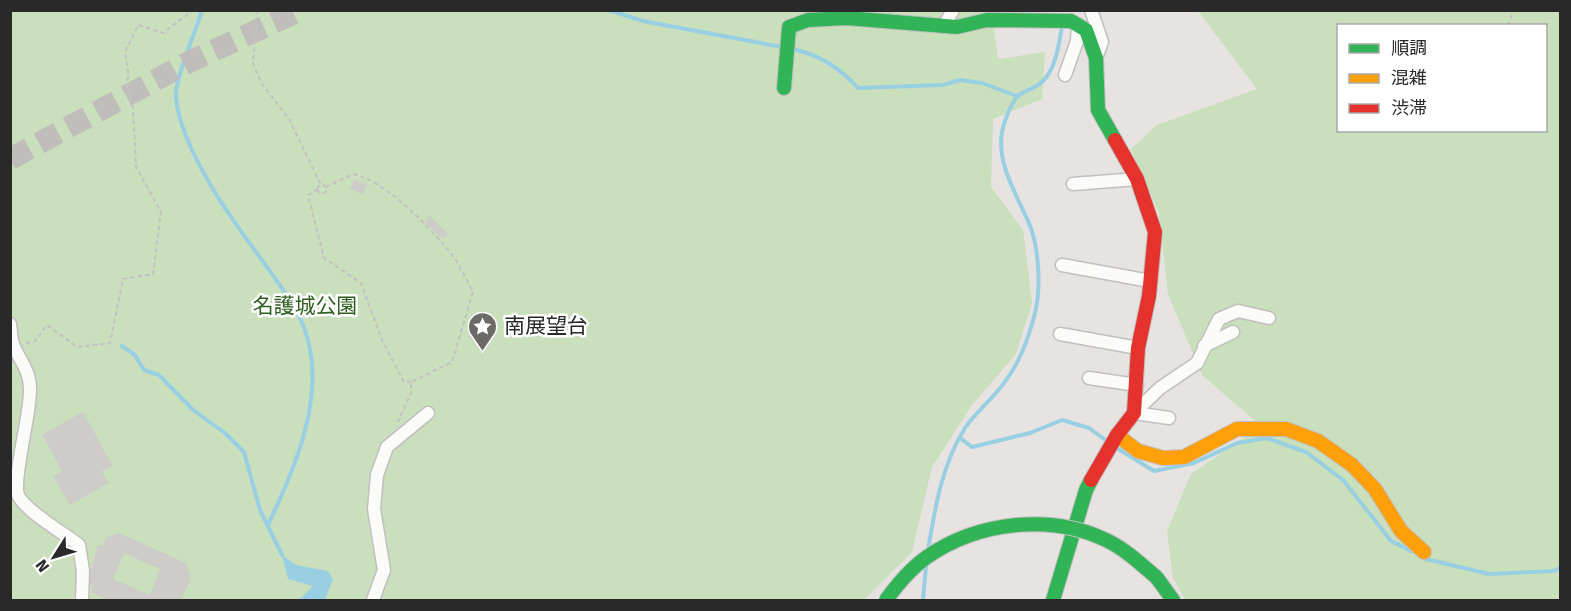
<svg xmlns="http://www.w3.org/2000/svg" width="1571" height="611" viewBox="0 0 1571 611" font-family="'Fira Sans','Noto Sans JP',sans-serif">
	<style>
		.green { fill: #cadfbb; fill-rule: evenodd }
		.water { fill: #99cfe2 }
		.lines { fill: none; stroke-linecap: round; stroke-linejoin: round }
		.stream { stroke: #99cfe2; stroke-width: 4 }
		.building { fill: #ceccc9; fill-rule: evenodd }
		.highway-tunnel { stroke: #c0bebb; stroke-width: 22; stroke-dasharray: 22 11; stroke-linecap: butt }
		.street-casing { stroke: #c1bfc0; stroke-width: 15 }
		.fast-casing { stroke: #c1bfc0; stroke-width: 16 }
		.slow-casing { stroke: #c1bfc0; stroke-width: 16 }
		.jam-casing { stroke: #c1bfc0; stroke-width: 16 }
		.path { stroke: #c3c2c2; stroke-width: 2; stroke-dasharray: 4.5 3; stroke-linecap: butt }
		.street { stroke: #fbfbfa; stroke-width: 12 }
		.fast { stroke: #30b455; stroke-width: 14 }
		.slow { stroke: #ff9f0a; stroke-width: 14 }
		.jam { stroke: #e5322d; stroke-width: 14 }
		.fast-bridge-casing { stroke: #c1bfc0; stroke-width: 16; stroke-linecap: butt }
		.fast-bridge { stroke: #30b455; stroke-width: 14 }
		.labels { text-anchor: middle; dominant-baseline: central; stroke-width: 5; stroke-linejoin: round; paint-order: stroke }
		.park-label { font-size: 21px; fill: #2e5f20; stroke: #fff }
		.poi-label { font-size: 21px; fill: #292929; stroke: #fff; text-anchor: start }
	</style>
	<rect width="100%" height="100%" fill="#e6e3e0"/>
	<path class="green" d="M 10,11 L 991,11 L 998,59 L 1045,52 L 1042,99 L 993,119 L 991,187 L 1023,230 L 1032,303 L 1016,354 L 972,405 L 932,467 L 912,552 L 864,600 L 11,600 Z
		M 1198,11 L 1560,11 L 1560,600 L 1185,600 L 1173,578 L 1167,531 L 1191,474 L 1261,426 L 1202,375 L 1168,294 L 1159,213 L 1131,149 L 1157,125 L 1257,89 ZM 1338,26 L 1546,26 L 1546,130 L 1338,130 Z"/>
	<path class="water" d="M 282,555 L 296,565 L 328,571 L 333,579 L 325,600 L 299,600 L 313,586 L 288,579 Z"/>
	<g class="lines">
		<path class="stream" d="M 202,10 C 196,32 175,77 176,97 C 178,128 198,164 213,189 C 237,230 268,265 293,305 C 336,375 299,459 268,525
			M 609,10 L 643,21 L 782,47
			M 792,49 C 818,54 840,68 858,88 L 943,85 L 960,80 L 982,83 L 1017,96
			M 122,346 L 135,355 L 144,370 L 159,375 L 193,410 L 225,433 L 244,452 L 260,510 L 282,555
			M 960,438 L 972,447 L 1030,433 L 1062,420 L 1089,428 L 1107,441
			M 1115,447 L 1154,471 L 1194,463 L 1237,443 L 1267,438 L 1306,452 L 1343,480 L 1391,541 L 1411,551
			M 928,550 C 935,508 942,464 965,428 C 975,413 990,401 1001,387 C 1019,365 1028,340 1035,313 C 1041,289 1039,255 1032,231 C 1021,200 996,168 1002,132 C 1004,122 1011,102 1019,95 C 1026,90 1036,88 1043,81 C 1056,68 1059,44 1062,26
			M 1426,559 L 1489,574 L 1554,571 L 1560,568
			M 923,600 L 926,566"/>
	</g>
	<path class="building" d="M 355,179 L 367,185 L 362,194 L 350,188 Z
		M 430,216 L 448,234 L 443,239 L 425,222 Z
		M 477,321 L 494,331 L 485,346 L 468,337 Z
		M 83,412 L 113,466 L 102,471 L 109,483 L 70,505 L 53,476 L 62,471 L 42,435 Z
		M 119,533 L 186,563 L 191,579 L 181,600 L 101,600 L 101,597 L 91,592 L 93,586 L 87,582 L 98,546 L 103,545 L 106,538 ZM 124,553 L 160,569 L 150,595 L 113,579 Z"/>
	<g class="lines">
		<path class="highway-tunnel" d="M 10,159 L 187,63 L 301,10"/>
		<defs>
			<path id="street" d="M 1091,10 L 1102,42 L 1096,58
				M 944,26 L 953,10
				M 1065,75 L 1077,41 L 1078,24
				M 1073,184 L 1137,179
				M 1062,265 L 1150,281
				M 10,324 C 11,331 11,340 14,347 C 21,362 30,371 30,389 C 31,413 12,479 18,495 C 24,510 65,534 79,545 L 83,571 L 82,600
				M 1060,334 L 1138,348
				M 1204,346 L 1233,332
				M 1089,378 L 1137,385
				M 1134,413 L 1160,388 L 1197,363 L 1219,319 L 1238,311 L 1269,318
				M 1134,413 L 1169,418
				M 373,600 L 384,570 L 374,509 L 377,475 L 387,447 L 428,413"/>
			<path id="fast" d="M 784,88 L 789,27 L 808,20 L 846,18 L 957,27 L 987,20 L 1071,21 L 1086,30 L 1096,58 L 1098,110 L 1115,140
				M 1157,578 L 1173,600
				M 1053,600 L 1086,490 L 1091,480"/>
			<path id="slow" d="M 1117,435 L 1138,451 L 1163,458 L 1184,457 L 1237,429 L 1286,429 L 1318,441 L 1352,465 L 1375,489 L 1401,531 L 1424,552"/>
			<path id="jam" d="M 1091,480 L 1117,435 L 1134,413 L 1138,348 L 1149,296 L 1155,232 L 1137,179 L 1115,140"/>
		</defs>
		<use href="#street" class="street-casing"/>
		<use href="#fast" class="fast-casing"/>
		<use href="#slow" class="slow-casing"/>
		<use href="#jam" class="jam-casing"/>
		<path class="path" d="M 257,10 L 253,64 L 262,84 L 289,119 L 321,185
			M 1508,26 L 1513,10
			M317.5 189a4.5 4.5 0 1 1 9 0a4.5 4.5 0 1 1-9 0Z
			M 326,187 L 353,174 C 386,181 432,229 452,255 C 461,266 466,280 473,292 L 452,362 L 411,382 L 411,393 L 398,422
			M 318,189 L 308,195 L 324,258 L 361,283 L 382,340 L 404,382 L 411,382
			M 26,343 L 34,342 L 47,325 L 77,347 L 110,343 L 123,279 L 153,274 L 161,212 L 136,167 L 133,108 L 126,82 L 129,76 L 125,52 L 138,25 L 163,33 L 193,10"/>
		<use href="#street" class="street"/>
		<use href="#fast" class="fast"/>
		<use href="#slow" class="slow"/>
		<use href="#jam" class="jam"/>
		<defs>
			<path id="fast-bridge" d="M 886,600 C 898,584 910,569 927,557 C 977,522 1050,513 1106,540 C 1125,549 1141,564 1157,578"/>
		</defs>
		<use href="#fast-bridge" class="fast-bridge-casing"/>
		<use href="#fast-bridge" class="fast-bridge"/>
	</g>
	<defs>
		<symbol id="sight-pin" viewBox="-11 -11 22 30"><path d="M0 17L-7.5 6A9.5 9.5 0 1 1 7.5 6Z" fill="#6b6a69" stroke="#fff"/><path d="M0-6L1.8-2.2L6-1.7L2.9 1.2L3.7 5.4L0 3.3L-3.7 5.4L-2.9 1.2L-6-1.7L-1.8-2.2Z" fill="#fff"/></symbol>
	</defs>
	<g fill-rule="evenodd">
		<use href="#sight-pin" x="466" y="310" width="33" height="45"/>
	</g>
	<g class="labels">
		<g class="park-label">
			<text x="305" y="306">名護城公園</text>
		</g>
		<g class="poi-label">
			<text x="504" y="326">南展望台</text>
		</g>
	</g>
	<rect width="1571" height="611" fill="none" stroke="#292929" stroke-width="24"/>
	<rect x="1337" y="24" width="210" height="108" fill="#ffffff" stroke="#a9a9a9" stroke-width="1.5"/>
	<rect x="1349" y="44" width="30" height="9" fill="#30b455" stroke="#a9a9a9" stroke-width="1.5"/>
	<text x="1391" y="54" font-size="18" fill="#292929">順調</text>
	<rect x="1349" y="74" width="30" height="9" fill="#ff9f0a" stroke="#a9a9a9" stroke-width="1.5"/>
	<text x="1391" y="84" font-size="18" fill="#292929">混雑</text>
	<rect x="1349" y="104" width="30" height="9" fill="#e5322d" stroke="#a9a9a9" stroke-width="1.5"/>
	<text x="1391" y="114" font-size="18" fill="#292929">渋滞</text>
	<g transform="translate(54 557) rotate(233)" stroke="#ffffff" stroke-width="4.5" paint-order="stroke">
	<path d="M0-4.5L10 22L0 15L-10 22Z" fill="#292929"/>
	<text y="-9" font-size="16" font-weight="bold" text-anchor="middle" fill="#292929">N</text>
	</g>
</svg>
